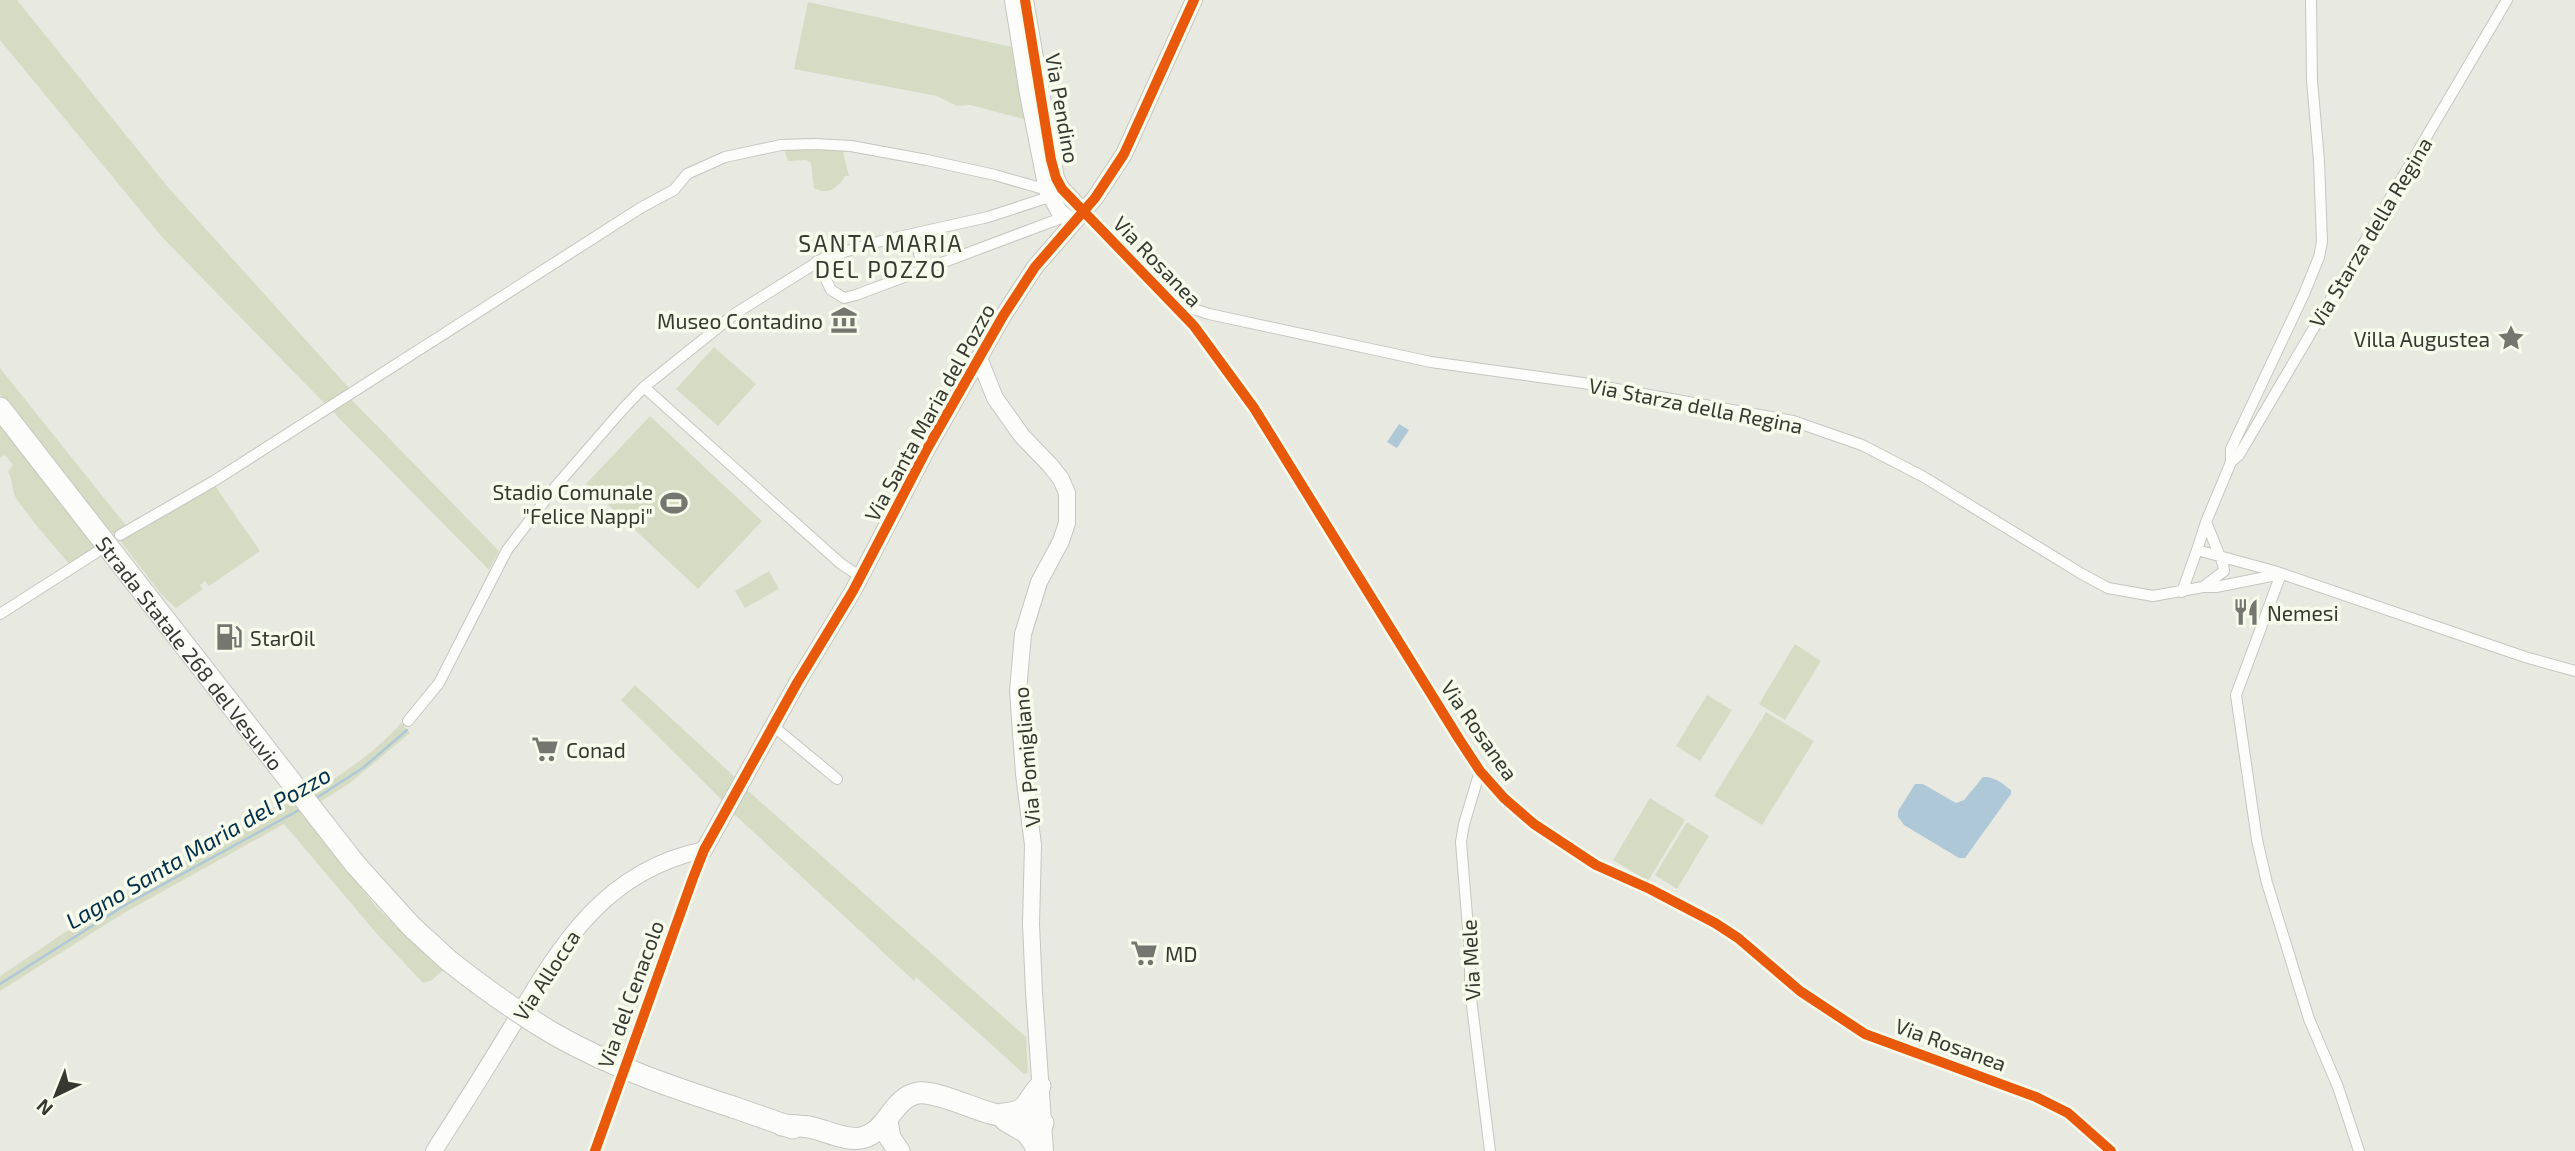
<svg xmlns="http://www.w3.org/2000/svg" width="2575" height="1151" viewBox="0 0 2575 1151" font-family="'Exo 2',sans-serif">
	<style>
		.green { fill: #d6dcc4 }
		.water { fill: #aec8d8 }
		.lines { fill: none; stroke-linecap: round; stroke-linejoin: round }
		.stream { stroke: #aec8d8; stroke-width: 2.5 }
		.street-casing { stroke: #c4c6bf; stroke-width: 12 }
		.secondary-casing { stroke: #c4c6bf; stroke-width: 18 }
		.highway-casing { stroke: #c4c6bf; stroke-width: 23 }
		.street { stroke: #fcfcfb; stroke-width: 10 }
		.secondary { stroke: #fcfcfb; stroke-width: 16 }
		.highway { stroke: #fcfcfb; stroke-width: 21 }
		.highway-bridge-casing { stroke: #c4c6bf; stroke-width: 23; stroke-linecap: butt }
		.highway-bridge { stroke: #fcfcfb; stroke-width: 21 }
		.cycleway-casing { stroke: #f7fbeb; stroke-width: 15 }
		.cycleway { stroke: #e8590c; stroke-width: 10 }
		.labels { text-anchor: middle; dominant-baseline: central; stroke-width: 7; stroke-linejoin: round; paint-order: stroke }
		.street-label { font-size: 21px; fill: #363831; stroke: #f7fbeb }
		.poi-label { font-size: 21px; fill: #363831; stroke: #f7fbeb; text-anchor: start }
		.neighbourhood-label { font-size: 23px; letter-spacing: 2px; fill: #363831; stroke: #f7fbeb }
		.water-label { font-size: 23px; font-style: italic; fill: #002e48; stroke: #f7fbeb }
	</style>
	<rect width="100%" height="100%" fill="#e8eae2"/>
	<path class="green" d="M 0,0 L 17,0 L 167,186 L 349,388 L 325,404 L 162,237 L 0,40 Z
		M 808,2 L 1012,47 L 1024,119 L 970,105 L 957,106 L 937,96 L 794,69 Z
		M 842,148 L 849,176 L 845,176 C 838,188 828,196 814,188 L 811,163 L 806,160 L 788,161 L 784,149 Z
		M 714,347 L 756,384 L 718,426 L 676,389 Z
		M 0,368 L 128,528 L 116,536 L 86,507 L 0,394 Z
		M 349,397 L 499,551 L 489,570 L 330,409 Z
		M 650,416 L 762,521 L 698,589 L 586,484 Z
		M 0,422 L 98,548 L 70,565 C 52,543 32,522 16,498 C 11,489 13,479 8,472 L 13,465 L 5,455 L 0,458 Z
		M 213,483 L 260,551 L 209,586 L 205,581 L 200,585 L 203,589 L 176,608 L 161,594 L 118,538 Z
		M 769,571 L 779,589 L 745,608 L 735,591 Z
		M 1795,644 L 1821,661 L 1785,720 L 1759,704 Z
		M 635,685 L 737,779 L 725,803 L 621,700 Z
		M 1707,695 L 1732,710 L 1700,761 L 1676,746 Z
		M 1766,712 L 1814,741 L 1762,825 L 1714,796 Z
		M 401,723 L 410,733 L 350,783 L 303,813 L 378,909 L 443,970 L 432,980 L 423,983 L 377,934 L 284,824 L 124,913 L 0,991 L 0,976 C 37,952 73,925 111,903 C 171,867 234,837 290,796 L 296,803 C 334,779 371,757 401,723 Z
		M 746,789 L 1026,1037 L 1028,1073 L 1024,1074 L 916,977 L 914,981 L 734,814 Z
		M 1650,798 L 1685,820 L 1648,881 L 1613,860 Z
		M 1687,822 L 1709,836 L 1677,889 L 1655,875 Z"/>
	<path class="water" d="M 1399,424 L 1409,430 L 1397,448 L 1387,442 Z
		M 1983,777 C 1994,776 2002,783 2011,790 L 2011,794 L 1965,858 L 1959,858 L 1904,825 L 1898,817 L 1898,811 L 1915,784 L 1923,784 L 1956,803 L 1964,800 Z"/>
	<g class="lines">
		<path class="stream" d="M 315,799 L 364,767 L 407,730
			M 0,984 L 127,904 L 301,809"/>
		<defs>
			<path id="street" d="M 1084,212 L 1175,303 L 1194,326 L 1254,408 L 1459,739 L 1480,771 L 1504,798 L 1534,824 L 1596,865 L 1650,889 L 1715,923 L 1738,938 L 1800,991 L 1865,1034 L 2036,1097 L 2068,1113 L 2111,1151
				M 914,234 L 923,269
				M 817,261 L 831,290 L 844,298 L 856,295 L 1064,217
				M 1175,303 L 1209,314 L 1431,362 L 1583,383 L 1793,421 L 1862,445 L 1922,476 L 2082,574 L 2108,588 L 2153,596 L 2203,587 L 2216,587 L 2281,574
				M 644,387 L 840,563 L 861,577
				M 2231,462 L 2231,449 L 2304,294 L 2319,257 L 2322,242 L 2319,161 L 2312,80 L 2311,0
				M 120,535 L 214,481 L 642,207 L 674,190 L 687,174 L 725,157 L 781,145 L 816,144 L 851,146 L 927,160 L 995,175 L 1047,190
				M 2197,550 L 2206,522 L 2231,462 L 2239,455 L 2507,0
				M 2281,574 L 2236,695 L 2257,840 L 2267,883 L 2309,1019 L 2338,1087 L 2359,1151
				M 2203,587 L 2224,571 L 2223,564 L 2206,522
				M 2182,592 L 2197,550 L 2274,571 L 2525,657 L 2575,671
				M 0,614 L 97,552
				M 408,721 L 439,683 L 507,550 L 556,486 L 622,410 L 644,387 L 736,313 L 824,258 L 881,241 L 988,217 L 1049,197
				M 773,726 L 837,779
				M 1480,771 L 1464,824 L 1461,842 L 1470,953 L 1470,990 L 1490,1151
				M 595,1151 L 693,878 L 704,850"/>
			<path id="secondary" d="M 1013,0 L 1028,94 L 1047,190 L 1059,211 L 1073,223
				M 1025,0 L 1056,178 L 1062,189 L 1084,212
				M 979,358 L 995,398 L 1022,436 L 1050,465 L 1061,479 L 1067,493 L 1067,523 L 1061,541 L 1039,582 L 1023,634 L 1018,691 L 1024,774 L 1033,845 L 1031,924 L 1034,992 L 1045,1151
				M 434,1151 C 459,1112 484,1073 508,1033 C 558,950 601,871 704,850 L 797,683 L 853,591 L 927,449 L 1003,316 L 1035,267 L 1095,198 L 1124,154 L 1194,0"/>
			<g id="highway">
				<path id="s1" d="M 0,408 L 355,864 L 411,926 L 448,960"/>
				<path d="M 733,1107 L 793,1128"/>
				<path d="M 1003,1114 C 1030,1112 1025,1102 1040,1086"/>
				<path d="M 1005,1120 L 1027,1133 L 1039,1151"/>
				<path d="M 887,1121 L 890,1138 L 899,1151"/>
				<path d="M 782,1125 C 791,1125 800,1126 809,1127 C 825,1130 845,1141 861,1138 C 888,1133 891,1098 918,1093 C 937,1091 971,1108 990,1113 C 1007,1118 1025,1120 1043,1123"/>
			</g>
		</defs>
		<use href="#street" class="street-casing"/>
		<use href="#secondary" class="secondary-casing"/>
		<use href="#highway" class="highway-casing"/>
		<use href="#street" class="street"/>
		<use href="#secondary" class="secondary"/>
		<use href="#highway" class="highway"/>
		<defs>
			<path id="highway-bridge" d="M 448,960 C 482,987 517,1012 554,1034 C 610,1066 671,1087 733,1107"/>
		</defs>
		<use href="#highway-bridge" class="highway-bridge-casing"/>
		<use href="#highway-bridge" class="highway-bridge"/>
		<defs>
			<path id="cycleway" d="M 1025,0 L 1051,160 L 1056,178 L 1062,189 L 1194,326 L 1254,408 L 1459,739 L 1480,771 L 1504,798 L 1534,824 L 1596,865 L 1650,889 L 1715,923 L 1738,938 L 1800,991 L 1865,1034 L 2036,1097 L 2068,1113 L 2111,1151
				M 595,1151 L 693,878 L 704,850 L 797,683 L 853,591 L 927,449 L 1003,316 L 1035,267 L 1095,198 L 1124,154 L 1194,0"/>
		</defs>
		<use href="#cycleway" class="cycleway-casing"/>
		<use href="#cycleway" class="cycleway"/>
	</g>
	<defs>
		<symbol id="museum-bare" viewBox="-9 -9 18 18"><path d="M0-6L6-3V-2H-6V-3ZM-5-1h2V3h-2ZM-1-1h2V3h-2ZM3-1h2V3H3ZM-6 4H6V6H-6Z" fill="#74766f" stroke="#f7fbeb" stroke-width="2.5" paint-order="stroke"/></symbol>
		<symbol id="sight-bare" viewBox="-9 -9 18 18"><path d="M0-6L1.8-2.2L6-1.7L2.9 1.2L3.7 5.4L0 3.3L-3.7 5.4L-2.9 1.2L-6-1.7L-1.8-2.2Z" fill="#74766f" stroke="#f7fbeb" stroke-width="2.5" paint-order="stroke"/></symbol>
		<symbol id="stadium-bare" viewBox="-9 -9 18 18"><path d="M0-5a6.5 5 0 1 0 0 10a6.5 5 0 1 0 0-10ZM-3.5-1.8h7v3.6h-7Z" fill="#74766f" stroke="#f7fbeb" stroke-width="2.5" paint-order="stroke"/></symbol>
		<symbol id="restaurant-bare" viewBox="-9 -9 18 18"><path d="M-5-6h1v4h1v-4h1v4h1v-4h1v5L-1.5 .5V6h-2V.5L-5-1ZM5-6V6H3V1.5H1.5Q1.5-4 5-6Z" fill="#74766f" stroke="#f7fbeb" stroke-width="2.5" paint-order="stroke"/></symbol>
		<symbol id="fuel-bare" viewBox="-9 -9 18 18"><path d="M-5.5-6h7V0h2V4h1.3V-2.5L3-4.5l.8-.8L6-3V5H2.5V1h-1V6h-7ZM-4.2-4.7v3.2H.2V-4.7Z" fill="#74766f" stroke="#f7fbeb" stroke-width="2.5" paint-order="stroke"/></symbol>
		<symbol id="supermarket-bare" viewBox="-9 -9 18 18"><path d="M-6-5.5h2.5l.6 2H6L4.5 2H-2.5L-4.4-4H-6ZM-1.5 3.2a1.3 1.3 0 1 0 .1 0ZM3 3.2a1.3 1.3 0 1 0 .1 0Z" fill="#74766f" stroke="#f7fbeb" stroke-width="2.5" paint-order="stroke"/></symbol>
	</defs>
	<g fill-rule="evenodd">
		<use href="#museum-bare" x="825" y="301" width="38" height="38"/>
		<use href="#sight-bare" x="2492" y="319" width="38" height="38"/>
		<use href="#stadium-bare" x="655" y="484" width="38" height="38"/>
		<use href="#restaurant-bare" x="2227" y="593" width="38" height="38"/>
		<use href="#fuel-bare" x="210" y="618" width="38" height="38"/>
		<use href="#supermarket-bare" x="526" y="730" width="38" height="38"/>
		<use href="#supermarket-bare" x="1125" y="934" width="38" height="38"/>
	</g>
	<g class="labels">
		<g class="street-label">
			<text transform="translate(1063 108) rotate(80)">Via Pendino</text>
			<text transform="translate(2370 232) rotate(-59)">Via Starza della Regina</text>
			<text transform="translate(1158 261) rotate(46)">Via Rosanea</text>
			<text transform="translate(1696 405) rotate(11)">Via Starza della Regina</text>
			<text transform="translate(929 412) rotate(-61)">Via Santa Maria del Pozzo</text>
			<text stroke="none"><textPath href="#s1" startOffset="310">Strada Statale 268 del Vesuvio</textPath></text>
			<text transform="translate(1480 730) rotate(55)">Via Rosanea</text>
			<text transform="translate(1026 757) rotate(-95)">Via Pomigliano</text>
			<text transform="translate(1470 960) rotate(-93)">Via Mele</text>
			<text transform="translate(546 975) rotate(-57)">Via Allocca</text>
			<text transform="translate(630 994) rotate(-70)">Via del Cenacolo</text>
			<text transform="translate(1951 1044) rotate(20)">Via Rosanea</text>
		</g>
		<g class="poi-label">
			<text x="823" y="320" text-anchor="end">Museo Contadino</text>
			<text x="2490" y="338" text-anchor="end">Villa Augustea</text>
			<text x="653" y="491" text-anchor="end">Stadio Comunale<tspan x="653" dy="24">"Felice Nappi"</tspan></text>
			<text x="2267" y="612">Nemesi</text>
			<text x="250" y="637">StarOil</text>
			<text x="566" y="749">Conad</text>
			<text x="1165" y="953">MD</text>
		</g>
		<g class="neighbourhood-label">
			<text x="881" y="243">SANTA MARIA<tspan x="881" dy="26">DEL POZZO</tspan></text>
		</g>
		<g class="water-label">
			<text transform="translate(198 847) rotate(-30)">Lagno Santa Maria del Pozzo</text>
		</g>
	</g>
	<g transform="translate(56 1095) rotate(223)" stroke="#f7fbeb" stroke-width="5" paint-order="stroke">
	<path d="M0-5L12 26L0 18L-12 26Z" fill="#363831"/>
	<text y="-10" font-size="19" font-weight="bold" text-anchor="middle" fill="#363831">N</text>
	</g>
</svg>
